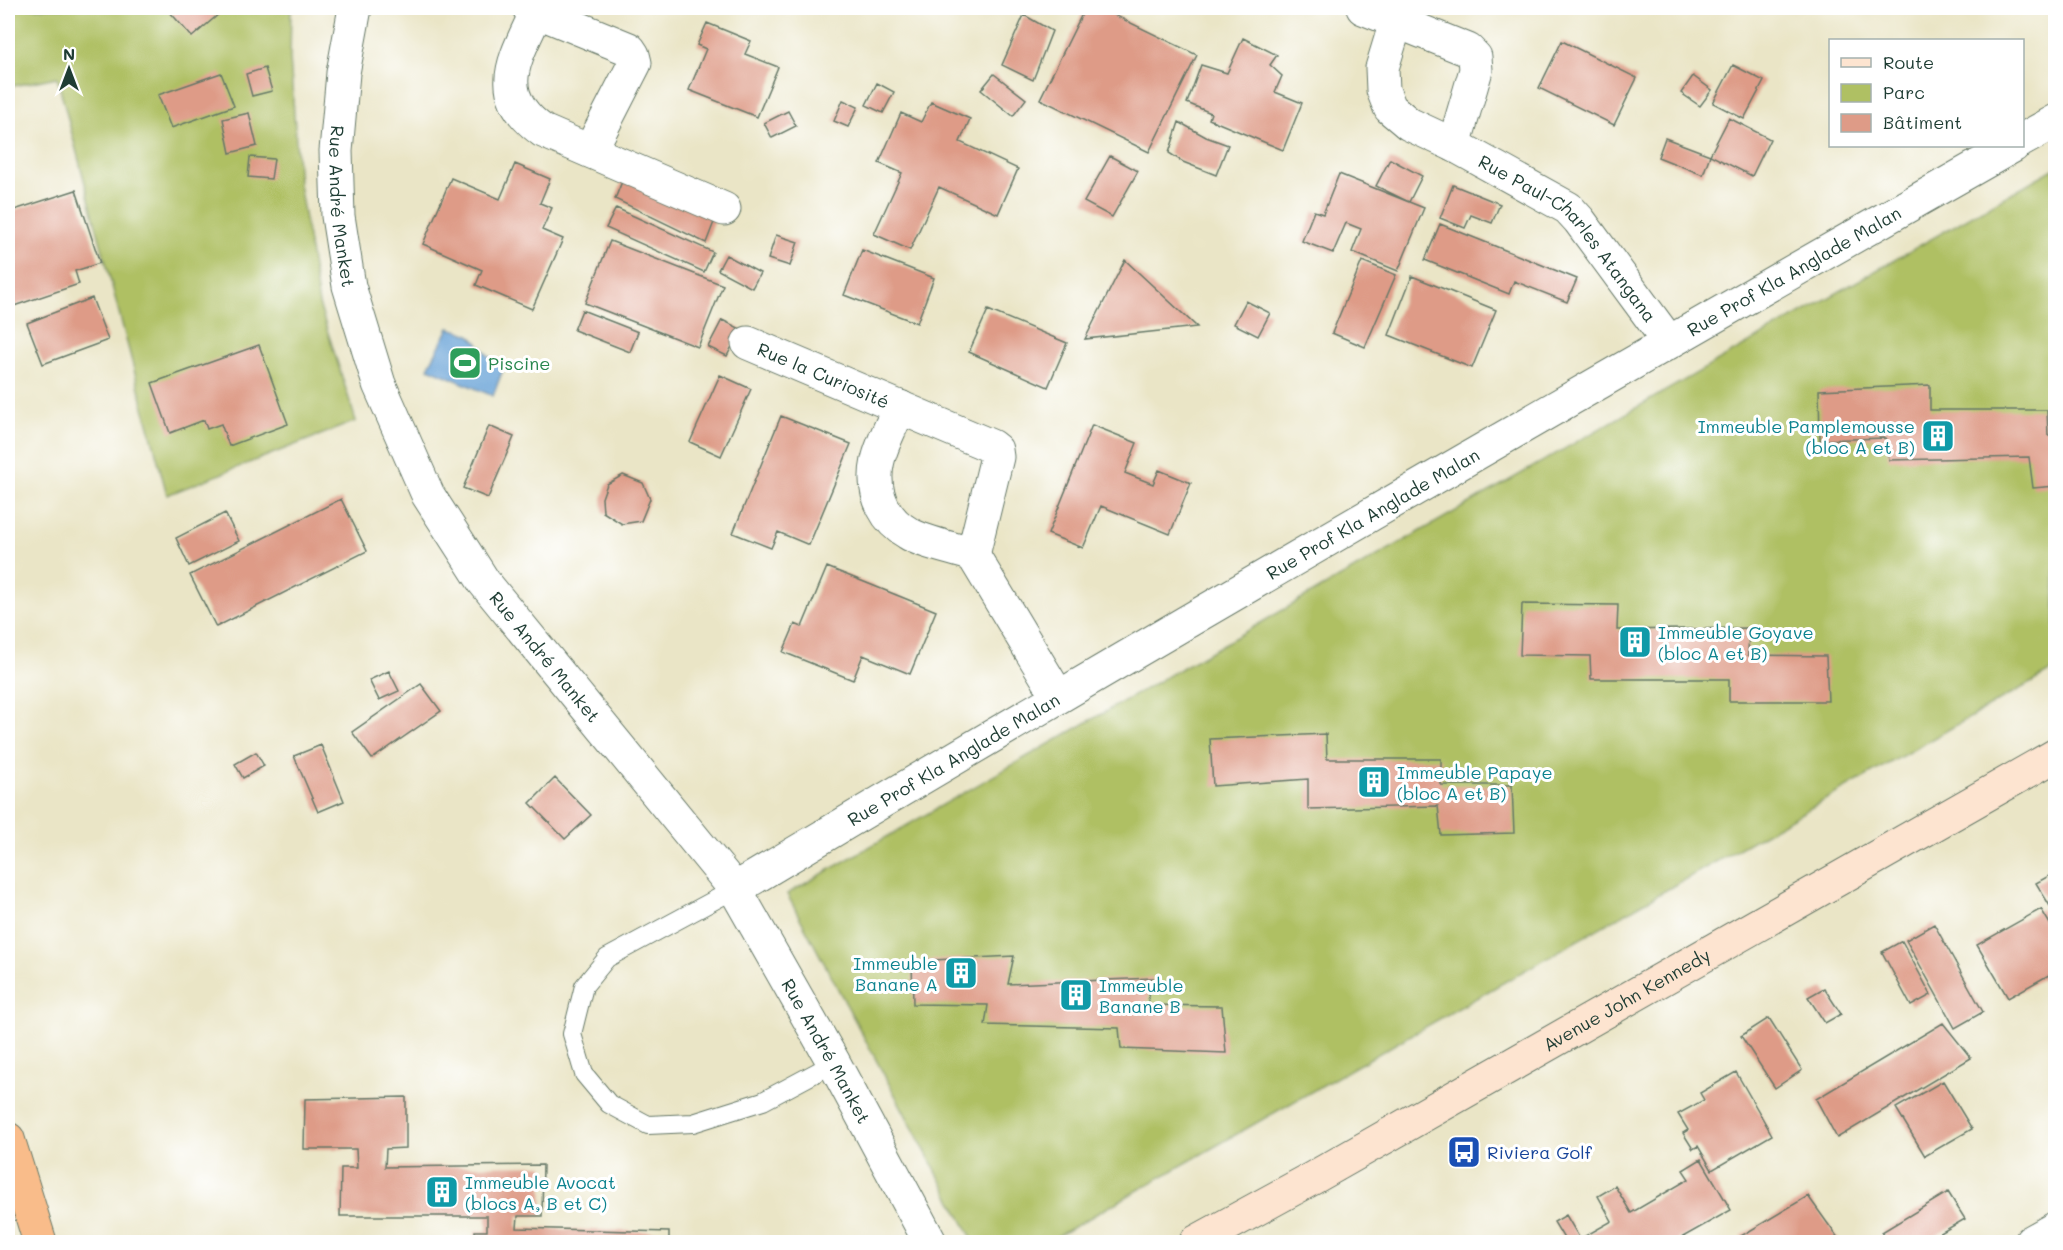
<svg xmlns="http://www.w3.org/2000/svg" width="2063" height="1250" viewBox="0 0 2063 1250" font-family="Mali,sans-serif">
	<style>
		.green { fill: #afc063; stroke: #677e4c; stroke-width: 1.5 }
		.water { fill: #66a1d6; stroke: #426f85; stroke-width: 1.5 }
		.building { fill: #de9b87 }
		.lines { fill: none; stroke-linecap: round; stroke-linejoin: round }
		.lane-casing { stroke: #667867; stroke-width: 20 }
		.street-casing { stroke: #667867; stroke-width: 35 }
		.secondary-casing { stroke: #667867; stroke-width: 35 }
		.highway-casing { stroke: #667867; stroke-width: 35 }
		.lane { stroke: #fff; stroke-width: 18 }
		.street { stroke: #fff; stroke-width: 33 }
		.secondary { stroke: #fde4d0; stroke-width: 33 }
		.highway { stroke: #f9bc8a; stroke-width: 33 }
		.labels { text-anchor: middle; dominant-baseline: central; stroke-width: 6; stroke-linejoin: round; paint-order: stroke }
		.street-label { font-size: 18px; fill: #1f3d34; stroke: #fff }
		.leisure-label { font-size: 18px; fill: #27864d; stroke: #fff; text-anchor: start }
		.culture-label { font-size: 18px; fill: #0d838f; stroke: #fff; text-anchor: start }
		.transit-label { font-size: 18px; fill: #164399; stroke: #fff; text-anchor: start }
	</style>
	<rect width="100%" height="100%" fill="#fff"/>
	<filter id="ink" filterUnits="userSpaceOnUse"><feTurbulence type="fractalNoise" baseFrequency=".0167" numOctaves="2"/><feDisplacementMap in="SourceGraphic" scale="12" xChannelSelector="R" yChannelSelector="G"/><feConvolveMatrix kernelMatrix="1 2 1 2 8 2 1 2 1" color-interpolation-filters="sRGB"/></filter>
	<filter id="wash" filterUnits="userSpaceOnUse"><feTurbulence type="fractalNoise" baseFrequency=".008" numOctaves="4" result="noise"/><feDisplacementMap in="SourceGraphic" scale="24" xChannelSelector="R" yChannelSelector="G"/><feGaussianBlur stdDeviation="1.35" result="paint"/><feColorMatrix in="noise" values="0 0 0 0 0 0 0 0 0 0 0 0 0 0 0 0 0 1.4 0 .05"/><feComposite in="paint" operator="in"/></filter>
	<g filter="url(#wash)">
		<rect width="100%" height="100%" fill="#eae5c6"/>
		<path class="green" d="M 8,8 L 291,8 L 290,58 L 299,183 L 319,304 L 356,421 L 167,495 L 57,77 L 8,87 Z
			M 2055,168 L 2055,669 L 1047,1242 L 974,1242 L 787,894 Z"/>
		<path class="water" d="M 449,328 C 455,330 467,332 472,337 C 485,349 485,359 505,364 L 493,396 L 428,368 Z"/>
		<g id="blocks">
			<path class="building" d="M 172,8 L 226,8 L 192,37 L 168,10 Z
				M 1085,8 L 1100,8 L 1197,55 L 1149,152 L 1040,99 Z
				M 1024,15 L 1052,31 L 1033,80 L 1002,65 Z
				M 707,23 L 751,41 L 745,54 L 778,67 L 757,117 L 689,90 L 706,49 L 697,45 Z
				M 1243,38 L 1277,55 L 1270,65 L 1282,76 L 1275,92 L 1302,103 L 1283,150 L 1209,119 L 1211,113 L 1187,103 L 1201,65 L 1227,73 Z
				M 1562,41 L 1637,78 L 1614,125 L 1539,88 Z
				M 1733,65 L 1764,81 L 1744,119 L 1713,103 Z
				M 265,68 L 272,91 L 252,96 L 246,74 Z
				M 221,73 L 234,106 L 171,128 L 158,95 Z
				M 994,74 L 1026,99 L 1013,116 L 981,90 Z
				M 1693,76 L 1712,90 L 1700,106 L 1681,93 Z
				M 877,83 L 894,92 L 883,113 L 866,105 Z
				M 843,100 L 858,107 L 848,127 L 834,121 Z
				M 931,102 L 970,119 L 960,142 L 1018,169 L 998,214 L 939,187 L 910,250 L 874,234 L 902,173 L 879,163 L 901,113 L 921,122 Z
				M 788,111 L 796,126 L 772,138 L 764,123 Z
				M 249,113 L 257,146 L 230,153 L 223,119 Z
				M 1729,118 L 1770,139 L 1752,176 L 1710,155 Z
				M 1179,122 L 1206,137 L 1228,145 L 1216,175 L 1183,162 L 1169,153 Z
				M 1665,138 L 1710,155 L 1703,175 L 1658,157 Z
				M 1110,156 L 1138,171 L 1112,217 L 1084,202 Z
				M 250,157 L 274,159 L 271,179 L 248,177 Z
				M 1390,159 L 1422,176 L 1409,202 L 1376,186 Z
				M 515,164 L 550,179 L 540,203 L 552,208 L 542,230 L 563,239 L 532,309 L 476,285 L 482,270 L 423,244 L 451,178 L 500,199 Z
				M 625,174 L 716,217 L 706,243 L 615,199 Z
				M 1339,174 L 1424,208 L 1398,271 L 1352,252 L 1361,229 L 1346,223 L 1333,253 L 1302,241 L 1314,211 L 1323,214 Z
				M 1453,185 L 1500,204 L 1492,223 L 1471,215 L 1465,228 L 1440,218 Z
				M 76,190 L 100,263 L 75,271 L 79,284 L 8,308 L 8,212 Z
				M 616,208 L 713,252 L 704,272 L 606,228 Z
				M 1440,224 L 1577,279 L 1567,302 L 1514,281 L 1509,294 L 1425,260 Z
				M 776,235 L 798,242 L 790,266 L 768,259 Z
				M 610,241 L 723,285 L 698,347 L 585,303 Z
				M 862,250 L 934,278 L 917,323 L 844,295 Z
				M 726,255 L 760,273 L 752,288 L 718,270 Z
				M 1125,260 L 1197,327 L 1085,339 Z
				M 1362,261 L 1396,275 L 1365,347 L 1332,333 Z
				M 1412,276 L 1496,310 L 1472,368 L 1389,335 Z
				M 92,298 L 108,340 L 43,364 L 27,323 Z
				M 1246,301 L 1270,313 L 1258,336 L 1234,324 Z
				M 582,310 L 638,332 L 630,352 L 574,330 Z
				M 988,310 L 1067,343 L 1048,387 L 969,352 Z
				M 722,320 L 741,329 L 727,356 L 708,347 Z
				M 259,345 L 288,424 L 229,446 L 221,424 L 207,429 L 204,420 L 170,433 L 152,383 Z
				M 720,375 L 751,389 L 721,456 L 690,442 Z
				M 1930,385 L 1930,410 L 2047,410 L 2048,435 L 2056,435 L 2056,486 L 2033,488 L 2029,457 L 1889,460 L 1886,438 L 1820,440 L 1819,390 Z
				M 781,416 L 851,444 L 809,545 L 778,532 L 771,548 L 733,533 Z
				M 1092,425 L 1137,443 L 1125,473 L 1153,484 L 1159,470 L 1191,483 L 1170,534 L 1101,506 L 1083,548 L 1048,534 Z
				M 489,426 L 514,437 L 488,498 L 463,488 Z
				M 623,475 L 643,483 L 650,499 L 641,521 L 622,524 L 603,512 L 602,498 L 607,484 Z
				M 341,499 L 367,551 L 216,627 L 190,575 Z
				M 225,513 L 239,541 L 189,566 L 176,538 Z
				M 827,567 L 936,611 L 910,674 L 863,655 L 853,680 L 783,652 L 795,624 L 802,627 Z
				M 1522,604 L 1618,605 L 1617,630 L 1749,628 L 1748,655 L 1826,656 L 1828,701 L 1729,701 L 1729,679 L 1591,679 L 1590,656 L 1520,655 Z
				M 389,671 L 399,691 L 379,700 L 369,680 Z
				M 421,684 L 441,711 L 372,759 L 352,732 Z
				M 1326,734 L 1327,759 L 1441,759 L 1441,785 L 1512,785 L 1514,833 L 1441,835 L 1438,806 L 1308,809 L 1308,779 L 1213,786 L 1210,739 Z
				M 321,745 L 344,801 L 318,812 L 294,756 Z
				M 256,752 L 264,766 L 243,778 L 235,764 Z
				M 555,778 L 591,815 L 565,839 L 530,803 Z
				M 2056,872 L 2056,916 L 2036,883 Z
				M 2041,909 L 2050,924 L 2056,921 L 2056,971 L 2008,998 L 1977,945 Z
				M 1934,924 L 1983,1012 L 1955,1028 L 1906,940 Z
				M 1902,941 L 1931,995 L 1911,1006 L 1882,952 Z
				M 1014,956 L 1008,984 L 1153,978 L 1147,1005 L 1222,1006 L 1226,1053 L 1121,1049 L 1119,1028 L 985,1025 L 988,1005 L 913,1004 L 912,961 Z
				M 1824,988 L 1841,1014 L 1825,1023 L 1808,997 Z
				M 1769,1018 L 1802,1070 L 1775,1088 L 1741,1036 Z
				M 1943,1023 L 1971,1058 L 1837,1138 L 1816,1099 Z
				M 1736,1072 L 1772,1135 L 1712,1170 L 1698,1146 L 1693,1149 L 1683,1133 L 1688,1130 L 1678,1114 L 1704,1100 L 1700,1093 Z
				M 1943,1081 L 1972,1129 L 1925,1156 L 1896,1108 Z
				M 406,1097 L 406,1148 L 386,1149 L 385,1167 L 543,1165 L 542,1216 L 518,1216 L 517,1228 L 669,1232 L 669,1242 L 475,1242 L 475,1231 L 487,1231 L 487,1216 L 340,1216 L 341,1168 L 357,1168 L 356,1149 L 304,1149 L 305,1099 Z
				M 1701,1159 L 1731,1210 L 1674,1242 L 1566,1242 L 1554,1222 L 1566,1215 L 1580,1239 L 1612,1221 L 1598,1196 L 1615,1186 L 1631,1213 L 1689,1179 L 1683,1170 Z
				M 1948,1192 L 1965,1219 L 1925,1242 L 1888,1242 L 1882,1232 Z
				M 1808,1196 L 1841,1242 L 1745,1242 L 1741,1236 Z"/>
		</g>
	</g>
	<g filter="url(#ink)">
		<use href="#blocks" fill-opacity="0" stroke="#667867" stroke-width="1.5"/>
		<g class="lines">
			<defs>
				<path id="lane" d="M 735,889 L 607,958 L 584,986 L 572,1034 L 584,1074 L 609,1104 L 648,1125 L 693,1123 L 763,1101 L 834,1063"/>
				<g id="street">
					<path id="s1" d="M 355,8 L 343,73 L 336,151 L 338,216 L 349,286 L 379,384 L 428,495 L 484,582 L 735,889 L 834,1063 L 930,1242"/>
					<path d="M 529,8 L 629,49 L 633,55 L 635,63 L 590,151"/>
					<path d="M 1363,8 L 1468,50 L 1475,57 L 1476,70 L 1454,145"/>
					<path d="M 537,11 C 516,58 490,93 543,131 L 724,209"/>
					<path id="s2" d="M 1396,22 L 1382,68 L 1383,90 L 1390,108 L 1409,124 L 1454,145 L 1568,208 L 1579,220 L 1669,342"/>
					<path d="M 2022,140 L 2056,121"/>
					<path id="s3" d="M 748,343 L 991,446 L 996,450 L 997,457 L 973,555"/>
					<path d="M 900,407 C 885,440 865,471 883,507 C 888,517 897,527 908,533 C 921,542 956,549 973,555 L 1058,696"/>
					<path id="s4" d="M 735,889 C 1158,636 1585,389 2013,146"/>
					<path d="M 2031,1242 L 2056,1228"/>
				</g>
				<g id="secondary">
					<path id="s5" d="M 1196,1242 L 1313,1178 L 2056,755"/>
				</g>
				<path id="highway" d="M 8,1139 L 40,1242"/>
			</defs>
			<use href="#lane" class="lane-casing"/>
			<use href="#street" class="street-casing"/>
			<use href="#secondary" class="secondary-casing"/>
			<use href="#highway" class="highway-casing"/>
			<use href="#lane" class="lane"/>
			<use href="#street" class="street"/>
			<use href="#secondary" class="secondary"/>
			<use href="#highway" class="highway"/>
		</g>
	</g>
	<defs>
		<symbol id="stadium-square" viewBox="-11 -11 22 22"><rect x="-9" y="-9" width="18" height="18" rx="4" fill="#2e9e5b" stroke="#fff"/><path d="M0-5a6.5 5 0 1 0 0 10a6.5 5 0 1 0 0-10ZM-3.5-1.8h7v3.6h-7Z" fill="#fff"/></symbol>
		<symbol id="building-square" viewBox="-11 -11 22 22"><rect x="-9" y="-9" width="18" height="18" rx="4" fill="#0f9aa8" stroke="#fff"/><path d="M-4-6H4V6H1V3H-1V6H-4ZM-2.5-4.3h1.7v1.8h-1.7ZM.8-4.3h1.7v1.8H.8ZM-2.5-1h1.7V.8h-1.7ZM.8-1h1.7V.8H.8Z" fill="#fff"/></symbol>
		<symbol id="bus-square" viewBox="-11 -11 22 22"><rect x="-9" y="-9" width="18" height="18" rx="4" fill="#1a4fb4" stroke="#fff"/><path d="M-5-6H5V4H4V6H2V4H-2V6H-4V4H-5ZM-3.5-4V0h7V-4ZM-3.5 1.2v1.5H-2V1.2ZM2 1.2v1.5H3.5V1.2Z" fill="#fff"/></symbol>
	</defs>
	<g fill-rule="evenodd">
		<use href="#stadium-square" x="446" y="344" width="38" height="38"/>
		<use href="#building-square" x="1919" y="417" width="38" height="38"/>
		<use href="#building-square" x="1616" y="623" width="38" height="38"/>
		<use href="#building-square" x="1355" y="763" width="38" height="38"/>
		<use href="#building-square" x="942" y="954" width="38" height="38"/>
		<use href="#building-square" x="1057" y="976" width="38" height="38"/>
		<use href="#bus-square" x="1445" y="1133" width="38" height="38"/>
		<use href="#building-square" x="423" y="1173" width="38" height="38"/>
	</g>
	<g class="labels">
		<g class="street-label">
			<text stroke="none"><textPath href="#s1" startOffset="200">Rue André Manket</textPath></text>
			<text stroke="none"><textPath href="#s2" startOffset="314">Rue Paul-Charles Atangana</textPath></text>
			<text stroke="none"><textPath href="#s4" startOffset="1226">Rue Prof Kla Anglade Malan</textPath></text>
			<text stroke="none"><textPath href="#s3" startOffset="82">Rue la Curiosité</textPath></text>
			<text stroke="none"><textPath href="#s4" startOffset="740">Rue Prof Kla Anglade Malan</textPath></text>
			<text stroke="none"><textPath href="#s1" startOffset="704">Rue André Manket</textPath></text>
			<text stroke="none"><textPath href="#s4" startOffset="254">Rue Prof Kla Anglade Malan</textPath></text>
			<text stroke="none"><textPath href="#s5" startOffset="494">Avenue John Kennedy</textPath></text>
			<text stroke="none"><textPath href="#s1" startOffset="1190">Rue André Manket</textPath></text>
		</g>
		<g class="leisure-label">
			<text x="488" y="363">Piscine</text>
		</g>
		<g class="culture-label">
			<text x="1915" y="426" text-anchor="end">Immeuble Pamplemousse<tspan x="1915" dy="21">(bloc A et B)</tspan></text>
			<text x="1658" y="632">Immeuble Goyave<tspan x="1658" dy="21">(bloc A et B)</tspan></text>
			<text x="1397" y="772">Immeuble Papaye<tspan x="1397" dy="21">(bloc A et B)</tspan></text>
			<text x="938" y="963" text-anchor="end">Immeuble<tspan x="938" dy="21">Banane A</tspan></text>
			<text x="1099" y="985">Immeuble<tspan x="1099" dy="21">Banane B</tspan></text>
			<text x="465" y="1182">Immeuble Avocat<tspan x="465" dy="21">(blocs A, B et C)</tspan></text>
		</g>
		<g class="transit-label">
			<text x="1487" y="1152">Riviera Golf</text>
		</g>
	</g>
	<rect width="2063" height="1250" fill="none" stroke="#fff" stroke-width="30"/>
	<rect x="1829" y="39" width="195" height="108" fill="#ffffff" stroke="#a5b1ae" stroke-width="1.5"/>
	<rect x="1841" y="58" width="30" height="9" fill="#fde4d0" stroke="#a5b1ae" stroke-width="1.5"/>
	<text x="1883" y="69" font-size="18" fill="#1f3d34">Route</text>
	<rect x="1841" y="84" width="30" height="18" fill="#afc063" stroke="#a5b1ae" stroke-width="1.5"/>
	<text x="1883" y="99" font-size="18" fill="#1f3d34">Parc</text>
	<rect x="1841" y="114" width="30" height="18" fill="#de9b87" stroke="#a5b1ae" stroke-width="1.5"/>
	<text x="1883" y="129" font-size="18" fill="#1f3d34">Bâtiment</text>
	<g transform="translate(69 69)" stroke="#ffffff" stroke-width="4.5" paint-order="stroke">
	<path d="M0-4.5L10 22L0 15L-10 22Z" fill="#1f3d34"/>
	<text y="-9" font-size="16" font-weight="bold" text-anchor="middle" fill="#1f3d34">N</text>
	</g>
</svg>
